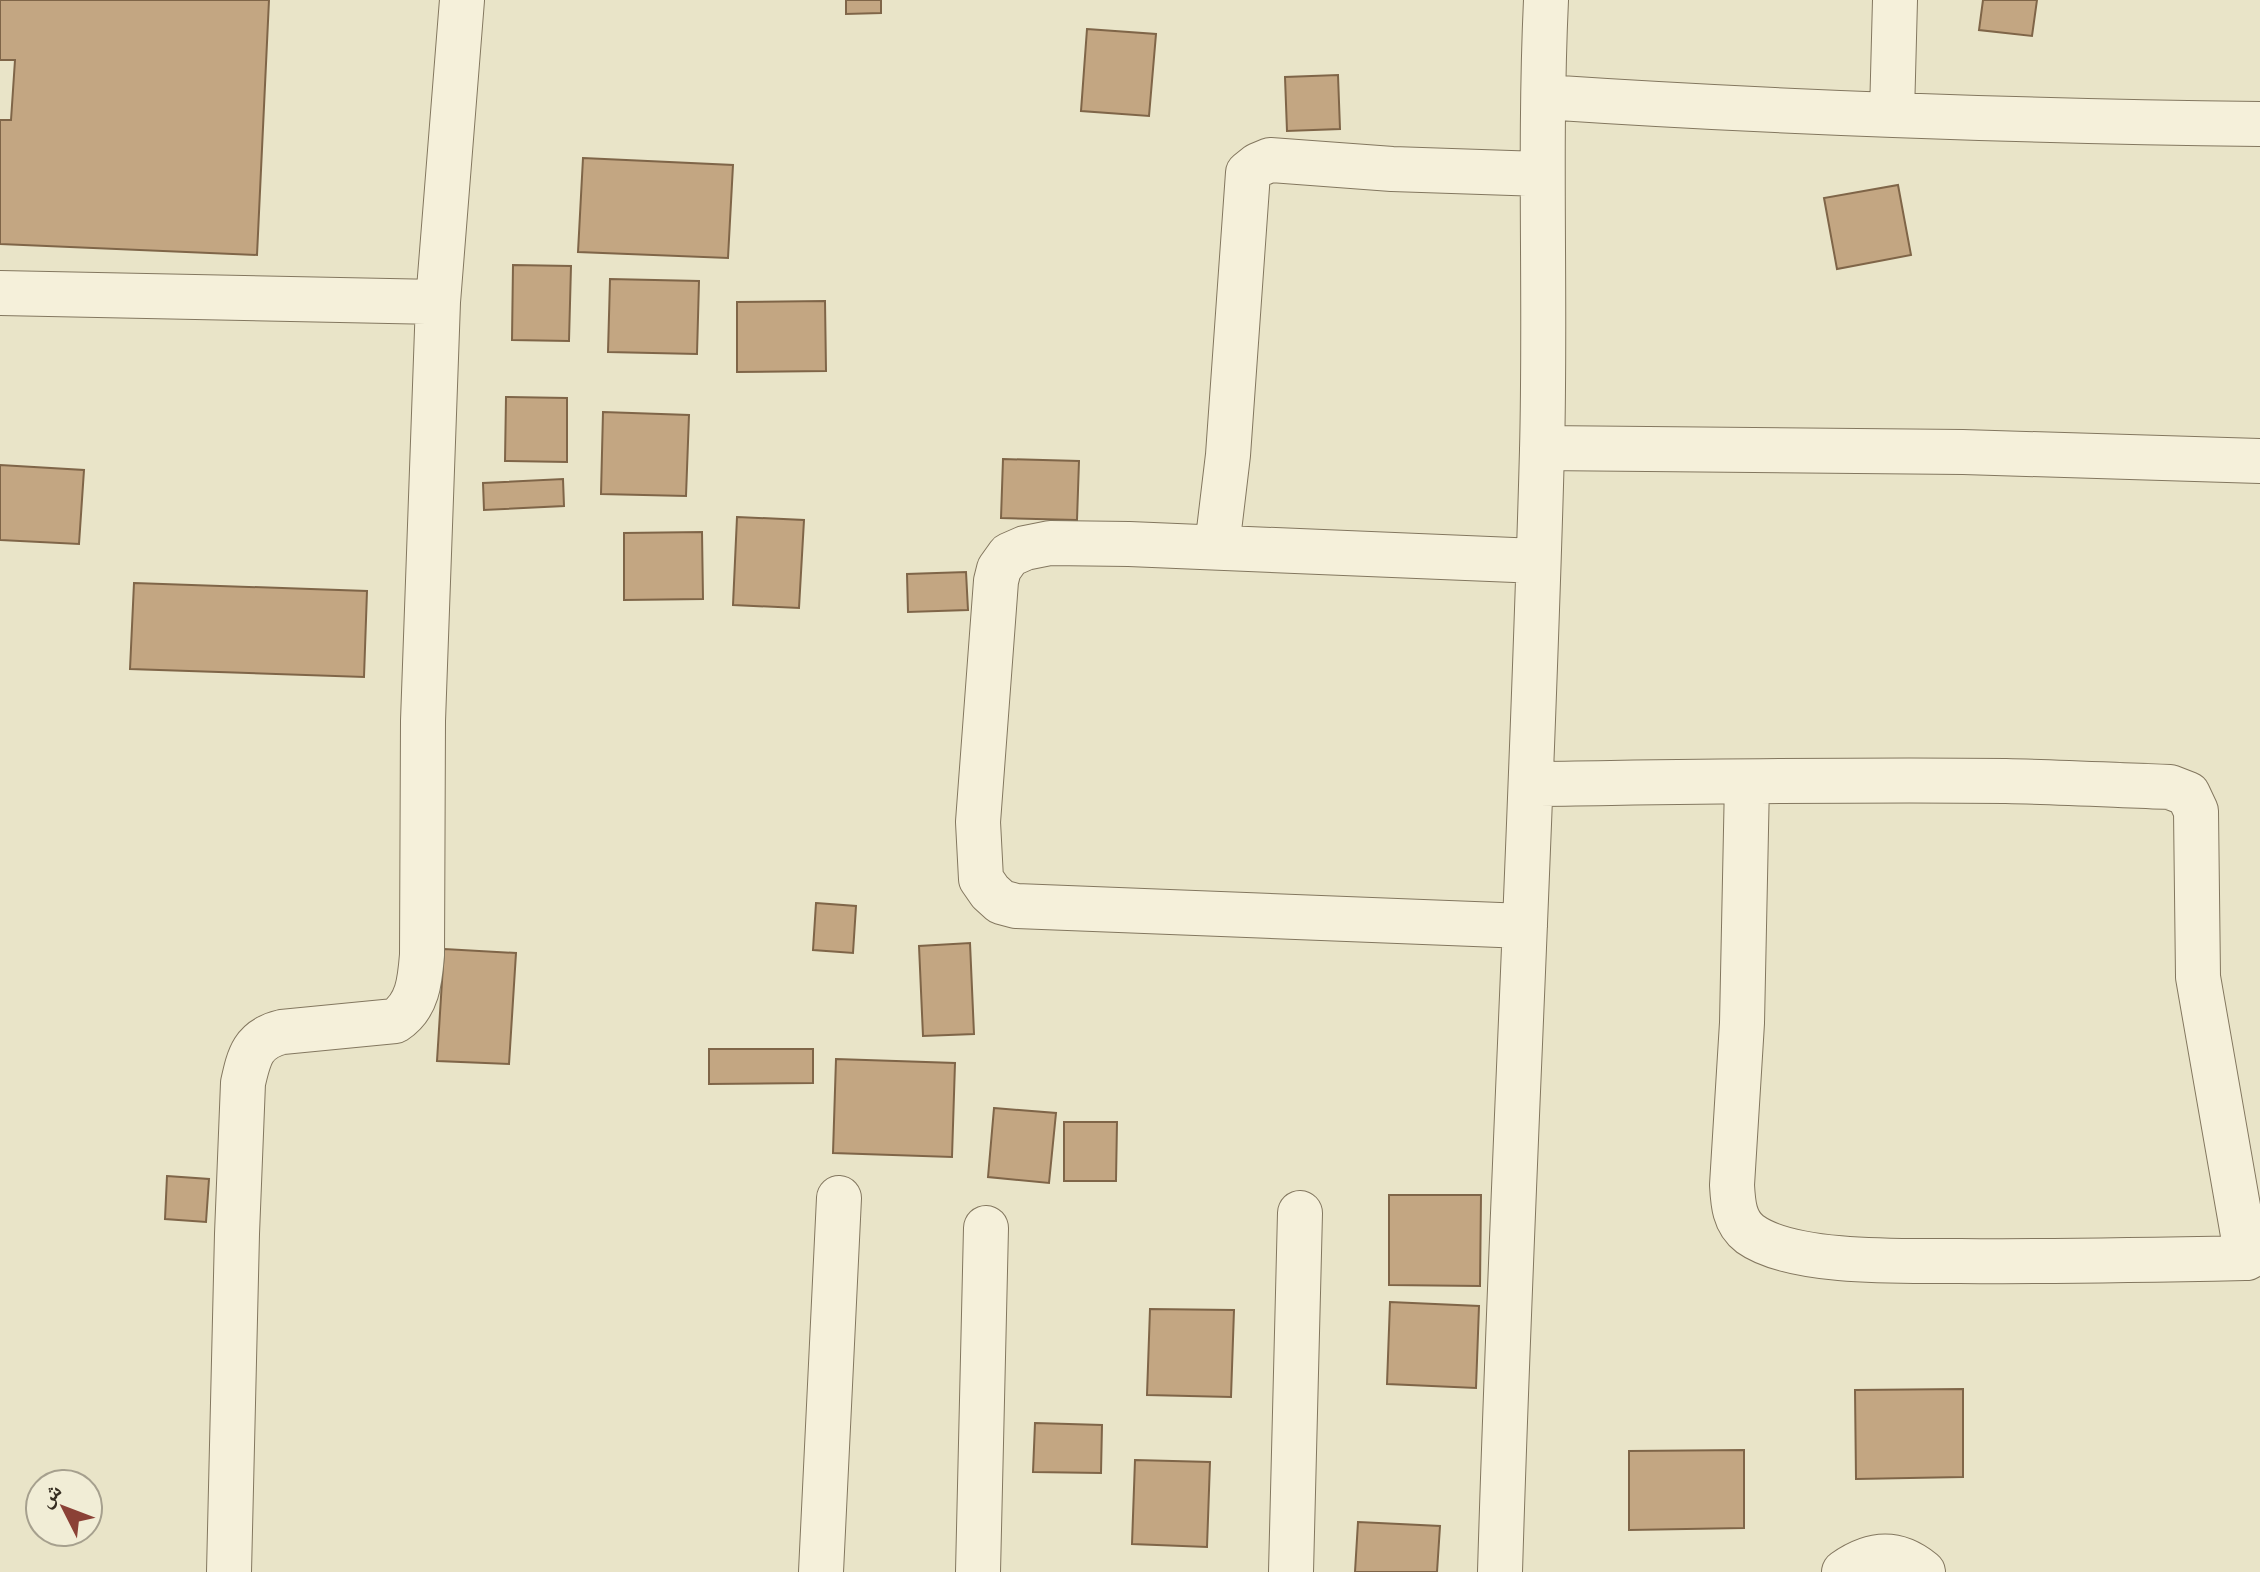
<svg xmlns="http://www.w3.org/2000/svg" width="2260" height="1572" viewBox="0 0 2260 1572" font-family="Literata,'Noto Naskh Arabic',serif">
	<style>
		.building { fill: #c3a682; stroke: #7f6548; stroke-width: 2 }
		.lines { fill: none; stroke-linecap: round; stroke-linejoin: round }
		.minor-casing { stroke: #83775f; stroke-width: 46 }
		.minor { stroke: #f5f0da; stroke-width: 44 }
	</style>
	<rect width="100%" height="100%" fill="#e9e4c8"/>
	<path class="building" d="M 0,0 L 269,0 L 257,255 L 0,244 L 0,120 L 11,120 L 15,60 L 0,60 Z
		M 846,0 L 881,0 L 881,13 L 846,14 Z
		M 1983,0 L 2037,0 L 2032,36 L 1979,30 Z
		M 1087,29 L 1156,34 L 1149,116 L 1081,111 Z
		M 1338,75 L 1340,129 L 1287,131 L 1285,77 Z
		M 583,158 L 733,165 L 728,258 L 578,252 Z
		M 1898,185 L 1911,255 L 1837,269 L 1824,198 Z
		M 513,265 L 571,266 L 569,341 L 512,340 Z
		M 610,279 L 699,281 L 697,354 L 608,352 Z
		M 825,301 L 826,371 L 737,372 L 737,302 Z
		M 506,397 L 567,398 L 567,462 L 505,461 Z
		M 603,412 L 689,415 L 686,496 L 601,494 Z
		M 1003,459 L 1079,461 L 1077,520 L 1001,518 Z
		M 0,465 L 84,470 L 79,544 L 0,540 Z
		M 563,479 L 564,506 L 484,510 L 483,483 Z
		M 737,517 L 804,520 L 799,608 L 733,605 Z
		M 702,532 L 703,599 L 624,600 L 624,533 Z
		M 966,572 L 968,610 L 908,612 L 907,574 Z
		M 134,583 L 367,591 L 364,677 L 130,669 Z
		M 816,903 L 856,906 L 853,953 L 813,950 Z
		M 970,943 L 974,1034 L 923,1036 L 919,946 Z
		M 444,949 L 516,953 L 509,1064 L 437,1061 Z
		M 709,1049 L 813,1049 L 813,1083 L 709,1084 Z
		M 836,1059 L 955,1063 L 952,1157 L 833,1153 Z
		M 994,1108 L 1056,1113 L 1049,1183 L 988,1177 Z
		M 1064,1122 L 1117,1122 L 1116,1181 L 1064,1181 Z
		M 167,1176 L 209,1179 L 206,1222 L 165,1219 Z
		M 1389,1195 L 1481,1195 L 1480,1286 L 1389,1285 Z
		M 1390,1302 L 1479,1306 L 1476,1388 L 1387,1384 Z
		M 1150,1309 L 1234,1310 L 1231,1397 L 1147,1395 Z
		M 1963,1389 L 1963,1477 L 1856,1479 L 1855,1390 Z
		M 1035,1423 L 1102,1425 L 1101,1473 L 1033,1472 Z
		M 1744,1450 L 1744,1528 L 1629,1530 L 1629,1451 Z
		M 1135,1460 L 1210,1462 L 1207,1547 L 1132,1544 Z
		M 1358,1522 L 1440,1526 L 1437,1572 L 1355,1572 Z"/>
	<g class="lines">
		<defs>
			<path id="minor" d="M 1544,97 C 1782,113 2021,121 2260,124
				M 1892,114 L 1895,0
				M 0,293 L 438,302
				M 1542,448 L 1963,452 L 2260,461
				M 1217,547 L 1228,455 L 1248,173 L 1258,165 L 1270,160 L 1392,169 L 1542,174
				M 1532,784 C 1690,782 1848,779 2006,781 C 2061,782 2115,785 2170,787 L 2188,794 L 2196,811 L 2198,977 L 2247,1258 C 2151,1260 2056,1262 1960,1261 C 1907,1261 1793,1265 1750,1234 C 1734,1222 1733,1203 1732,1185 L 1742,1023 L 1747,782
				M 1525,926 L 1016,906 L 1001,902 L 990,892 L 981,879 L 978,822 L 996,581 L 999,569 L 1009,555 L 1025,548 L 1050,543 L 1129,544 L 1538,561
				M 229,1572 L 237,1234 L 243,1083 C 249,1056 253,1039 282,1032 L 395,1021 C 418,1006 420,980 422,955 L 423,721 L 438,302 L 462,0
				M 821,1572 L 839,1198
				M 978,1572 L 986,1228
				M 1291,1572 L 1300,1213
				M 1500,1572 C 1511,1198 1532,824 1542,450 C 1546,300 1539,150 1546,0
				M 1844,1572 C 1871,1553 1896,1550 1923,1572"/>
		</defs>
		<use href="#minor" class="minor-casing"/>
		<use href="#minor" class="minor"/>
	</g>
	<g transform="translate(64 1508) rotate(312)"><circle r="38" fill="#f1edd6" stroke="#a6a08e" stroke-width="2"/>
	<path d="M0-6L14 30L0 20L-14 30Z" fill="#8b4136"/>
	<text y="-12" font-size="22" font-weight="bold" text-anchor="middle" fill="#352d21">ش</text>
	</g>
</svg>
